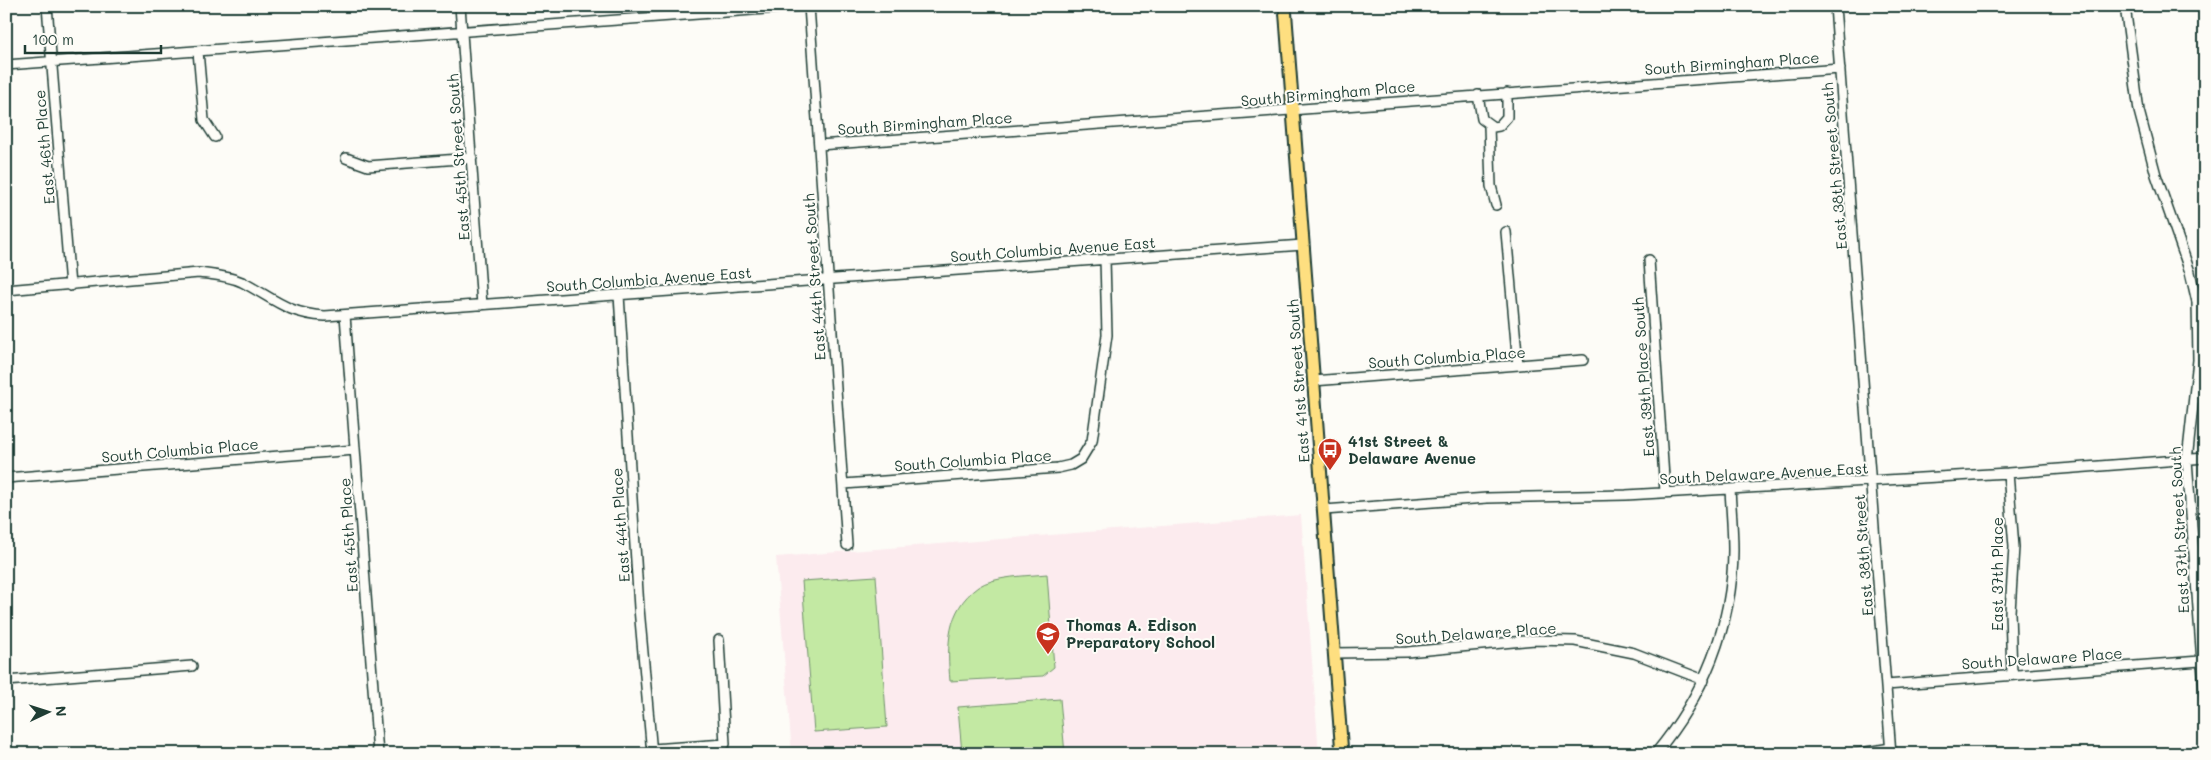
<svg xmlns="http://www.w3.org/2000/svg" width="2211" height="760" viewBox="0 0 2211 760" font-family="Mali,sans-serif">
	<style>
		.built { fill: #fcebee }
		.green { fill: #c3e9a3; stroke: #71936c }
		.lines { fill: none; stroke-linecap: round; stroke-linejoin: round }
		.minor-casing { stroke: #1f3d34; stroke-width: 12 }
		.major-casing { stroke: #1f3d34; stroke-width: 15 }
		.minor { stroke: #fdfcf7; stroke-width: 9 }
		.major { stroke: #fedf80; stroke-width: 11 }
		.labels { text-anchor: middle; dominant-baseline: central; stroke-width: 4; stroke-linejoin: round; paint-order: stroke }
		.street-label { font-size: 15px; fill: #1f3d34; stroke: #fdfcf7 }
		.poi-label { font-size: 15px; font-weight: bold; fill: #1f3d34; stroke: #fdfcf7; text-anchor: start }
	</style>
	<rect width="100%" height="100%" fill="#fdfcf7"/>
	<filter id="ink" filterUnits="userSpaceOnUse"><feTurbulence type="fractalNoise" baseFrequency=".02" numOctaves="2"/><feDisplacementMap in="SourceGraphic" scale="10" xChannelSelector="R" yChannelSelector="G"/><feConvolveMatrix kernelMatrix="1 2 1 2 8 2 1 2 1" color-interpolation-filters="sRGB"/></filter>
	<g filter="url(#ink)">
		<path class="built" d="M 1301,515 L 1319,754 L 792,754 L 776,557 Z"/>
		<path class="green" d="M 1047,574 L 1054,667 L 1043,676 L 950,681 C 947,646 946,610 978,587 C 994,576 1028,576 1047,574 Z
			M 876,576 L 887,727 L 814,732 L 802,581 Z
			M 1060,699 L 1065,754 L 962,754 L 958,707 Z"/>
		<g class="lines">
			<defs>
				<path id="minor" d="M 47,6 L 70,286
					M 460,6 L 482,305
					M 809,6 L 847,545
					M 1835,6 L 1891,754
					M 2125,6 L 2139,111 L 2156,175 L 2190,272 L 2197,302 L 2198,360 L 2187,460 L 2205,702
					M 198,51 L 204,120 L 215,137
					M 6,65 L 806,6
					M 1478,95 L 1482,119 L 1493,127 L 1499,126 L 1507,117 L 1507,93
					M 1489,126 L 1491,186 L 1496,205
					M 819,145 L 1840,69
					M 346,158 L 368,166 L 472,158
					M 1506,232 L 1518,365
					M 1649,260 L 1665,492
					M 6,290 L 199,273 C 214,275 229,276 242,282 C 273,298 287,314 325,316 L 1303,245
					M 619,295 L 639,608 L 652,754
					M 345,315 L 378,754
					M 1313,381 L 1583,360
					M 2008,473 L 2014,547 L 2010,612 L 2012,674
					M 6,478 L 355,450
					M 844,484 L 1058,468 L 1071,465 L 1081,459 L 1092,441 L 1107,335 L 1105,259
					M 1324,510 L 1487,498 L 1626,495 L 2008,473 L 2205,458
					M 1335,653 L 1407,652 L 1535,640 L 1575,641 L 1634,653 L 1704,680
					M 6,681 L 192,666
					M 1886,685 L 2200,661
					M 652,749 L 725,744 L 719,640
					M 1655,754 C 1703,697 1733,625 1733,550 C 1733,530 1731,509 1730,489
					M 1854,754 L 1891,748"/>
				<path id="major" d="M 1285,6 L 1342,754"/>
			</defs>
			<use href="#minor" class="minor-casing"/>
			<use href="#major" class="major-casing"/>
			<use href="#minor" class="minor"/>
			<use href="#major" class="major"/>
		</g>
	</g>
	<defs>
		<symbol id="bus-pin" viewBox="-11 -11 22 30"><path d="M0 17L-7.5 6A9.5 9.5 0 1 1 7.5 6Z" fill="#c8321e" stroke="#fdfcf7"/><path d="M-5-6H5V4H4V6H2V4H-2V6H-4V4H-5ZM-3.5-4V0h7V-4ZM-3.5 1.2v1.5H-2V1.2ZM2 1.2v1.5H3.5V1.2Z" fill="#fff"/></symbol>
		<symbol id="school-pin" viewBox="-11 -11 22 30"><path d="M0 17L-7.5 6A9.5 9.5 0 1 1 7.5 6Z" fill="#c8321e" stroke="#fdfcf7"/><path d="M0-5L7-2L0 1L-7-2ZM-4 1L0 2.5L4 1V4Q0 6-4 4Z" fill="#fff"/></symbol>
	</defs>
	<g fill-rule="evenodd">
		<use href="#bus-pin" x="1316" y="436" width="28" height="38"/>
		<use href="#school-pin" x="1034" y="620" width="28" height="38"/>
	</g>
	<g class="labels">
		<g class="street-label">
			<text transform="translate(1732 63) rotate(-4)">South Birmingham Place</text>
			<text transform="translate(1328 93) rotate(-5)">South Birmingham Place</text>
			<text transform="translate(925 123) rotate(-4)">South Birmingham Place</text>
			<text transform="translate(44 147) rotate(-95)">East 46th Place</text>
			<text transform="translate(458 157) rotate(-94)">East 45th Street South</text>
			<text transform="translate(1834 166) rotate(-95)">East 38th Street South</text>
			<text transform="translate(1053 249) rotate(-4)">South Columbia Avenue East</text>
			<text transform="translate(814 277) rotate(-94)">East 44th Street South</text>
			<text transform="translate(649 279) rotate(-4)">South Columbia Avenue East</text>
			<text transform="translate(1447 357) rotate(-4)">South Columbia Place</text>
			<text transform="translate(1643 377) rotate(-94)">East 39th Place South</text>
			<text transform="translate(1298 381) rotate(-94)">East 41st Street South</text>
			<text transform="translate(180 450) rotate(-5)">South Columbia Place</text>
			<text transform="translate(973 460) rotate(-4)">South Columbia Place</text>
			<text transform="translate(1764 473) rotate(-3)">South Delaware Avenue East</text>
			<text transform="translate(620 525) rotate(-94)">East 44th Place</text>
			<text transform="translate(2179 530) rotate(-93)">East 37th Street South</text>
			<text transform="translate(348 535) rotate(-94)">East 45th Place</text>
			<text transform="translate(1863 555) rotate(-94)">East 38th Street</text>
			<text transform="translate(1997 574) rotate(-90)">East 37th Place</text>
			<text transform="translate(1476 633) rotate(-4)">South Delaware Place</text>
			<text transform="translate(2042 658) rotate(-4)">South Delaware Place</text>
		</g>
		<g class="poi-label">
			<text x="1348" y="441">41st Street &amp;<tspan x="1348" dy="17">Delaware Avenue</tspan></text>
			<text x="1066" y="625">Thomas A. Edison<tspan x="1066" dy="17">Preparatory School</tspan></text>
		</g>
	</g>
	<rect width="2211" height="760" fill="none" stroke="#fdfcf7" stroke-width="25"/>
	<rect x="12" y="12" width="2186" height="735" fill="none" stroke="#1f3d34" stroke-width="2" filter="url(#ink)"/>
	<g transform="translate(48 712) rotate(86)" stroke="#fdfcf7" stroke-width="4" paint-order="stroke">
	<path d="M0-4L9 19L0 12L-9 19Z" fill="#1f3d34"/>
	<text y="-8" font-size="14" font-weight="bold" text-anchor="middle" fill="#1f3d34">N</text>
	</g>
	<path d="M25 45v8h136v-8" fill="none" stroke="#1f3d34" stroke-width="2.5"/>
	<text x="32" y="45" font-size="15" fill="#1f3d34" stroke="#fdfcf7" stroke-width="4" paint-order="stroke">100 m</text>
</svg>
